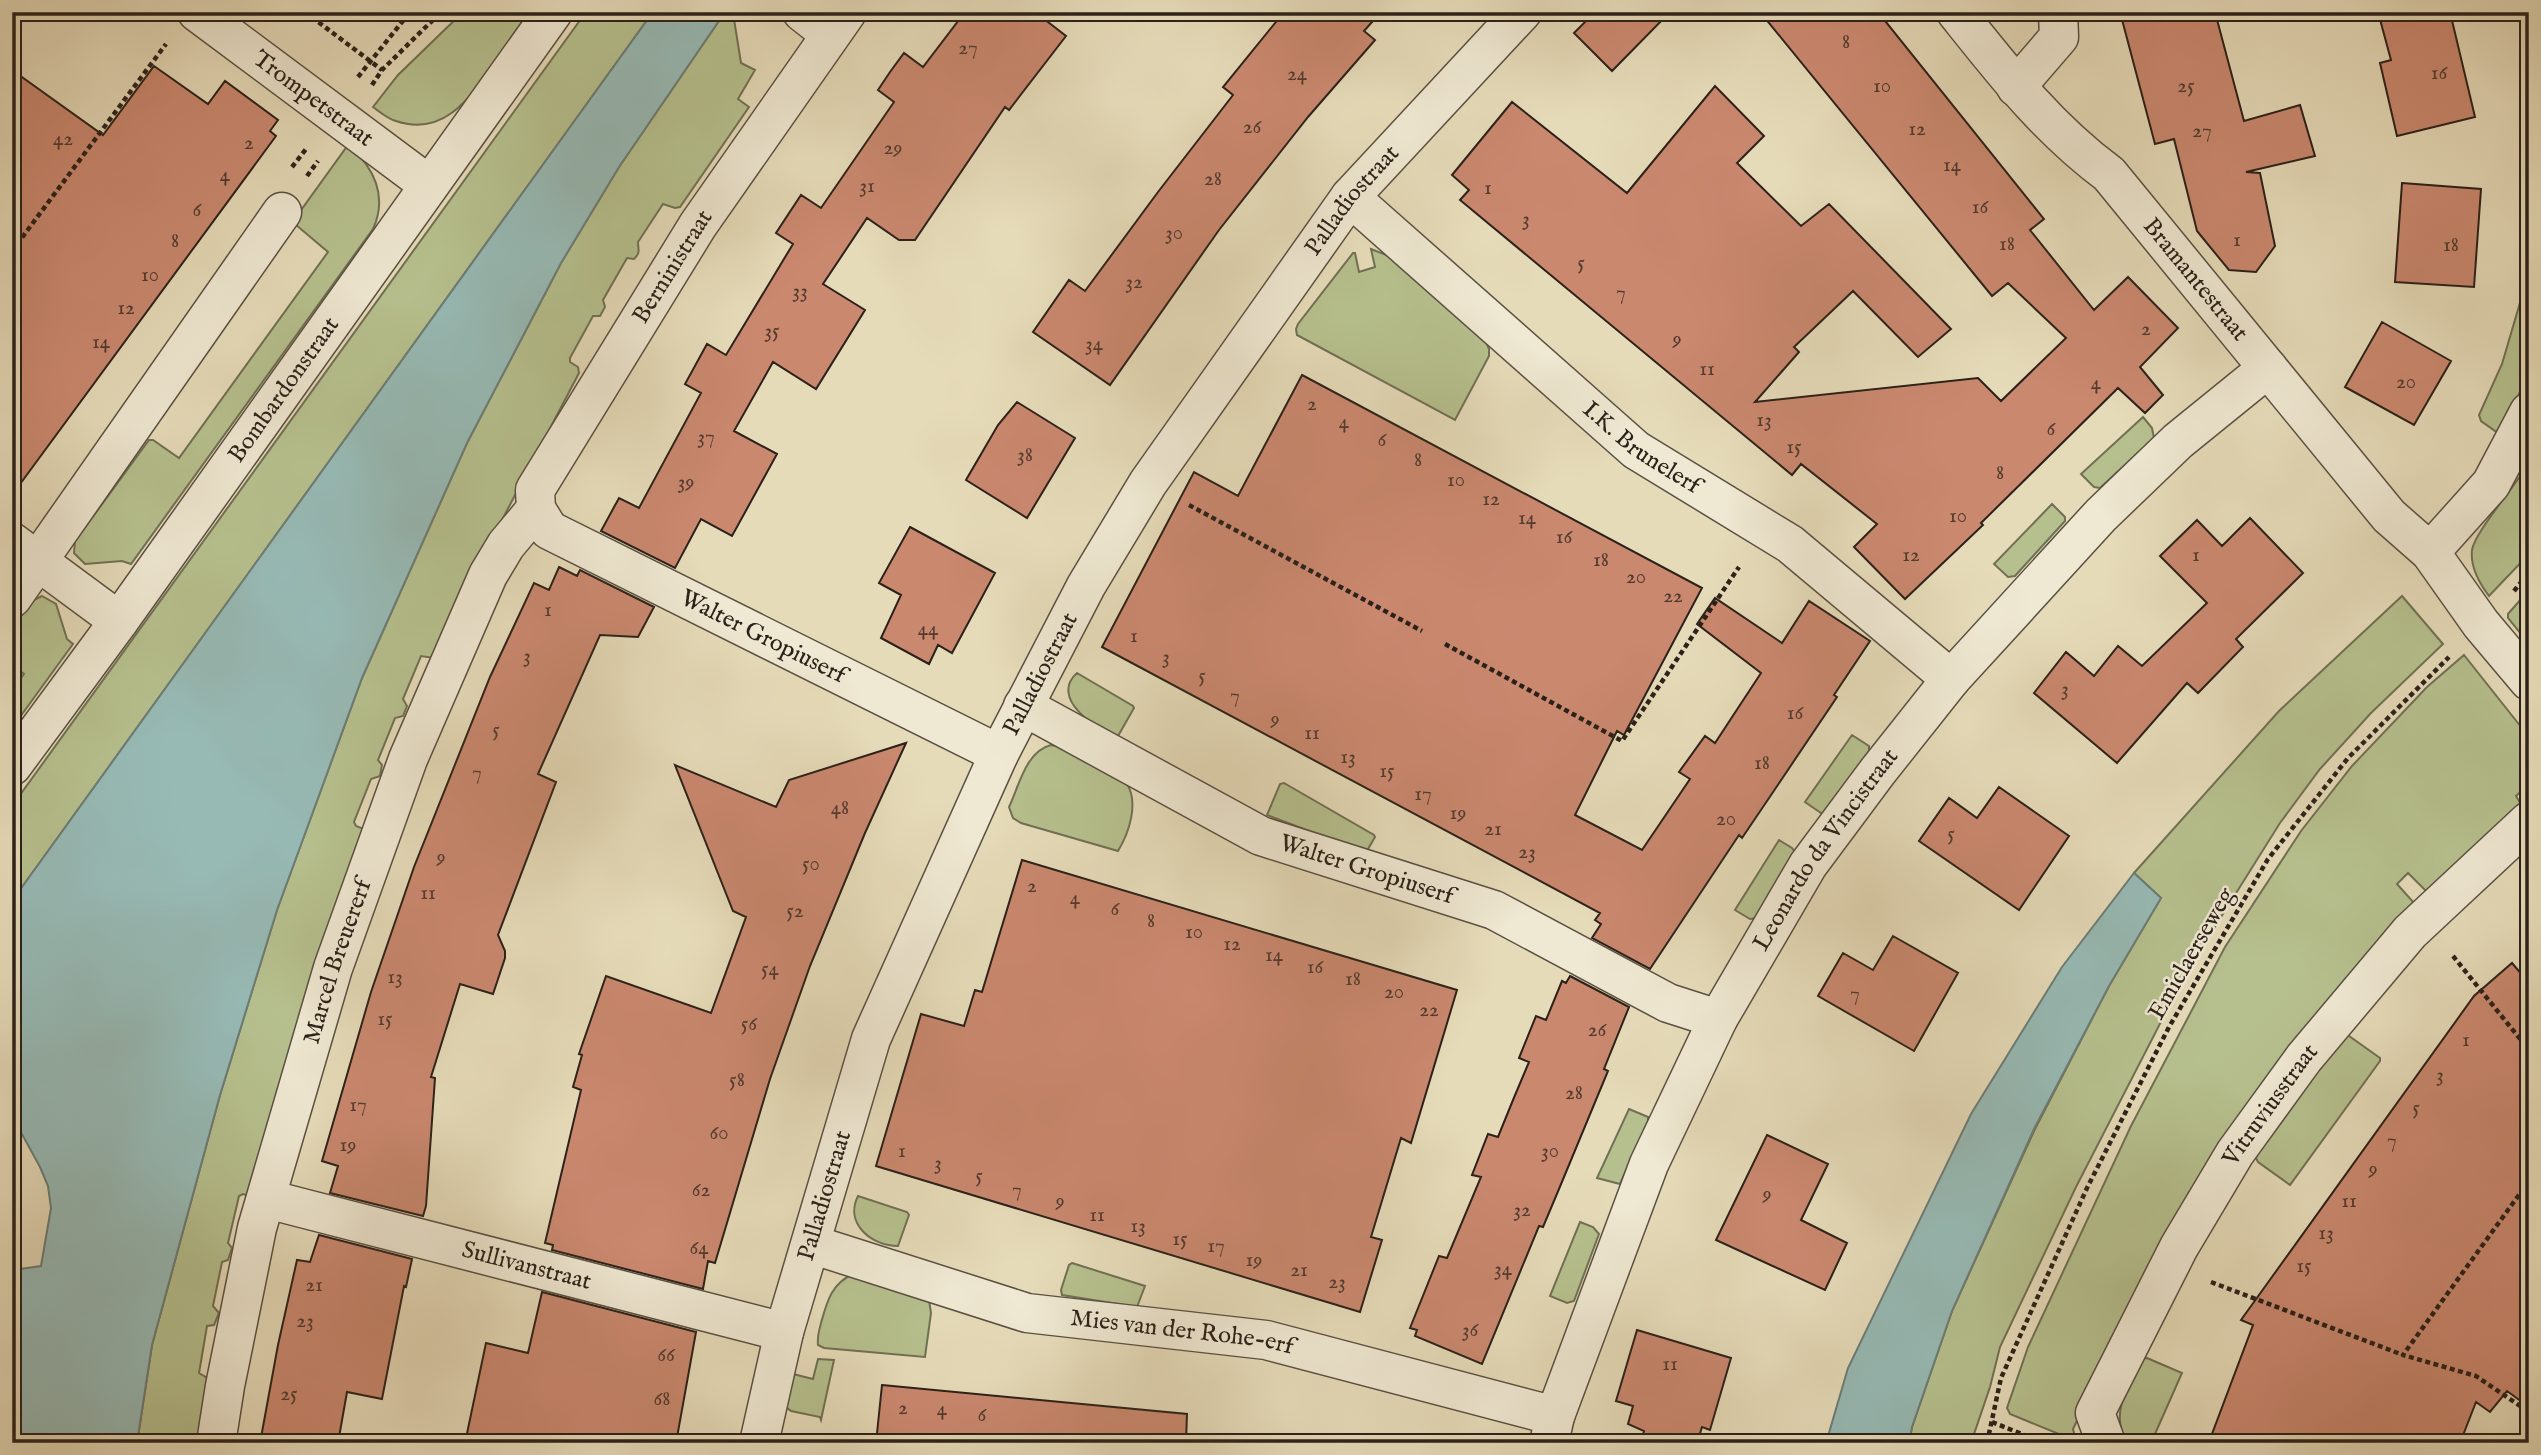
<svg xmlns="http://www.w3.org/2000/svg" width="2541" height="1455" viewBox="0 0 2541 1455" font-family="'IM FELL English',serif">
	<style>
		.green { fill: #b6c08e; stroke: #707054; stroke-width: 2 }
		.water { fill: #97bab5; stroke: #6c7d77; stroke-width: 2 }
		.building { fill: #ca886f; stroke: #2b211a; stroke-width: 2 }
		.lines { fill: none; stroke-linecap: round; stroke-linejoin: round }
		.minor-casing { stroke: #5a5042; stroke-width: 41 }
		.path { stroke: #2b211a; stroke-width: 4.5; stroke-dasharray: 5 3.5; stroke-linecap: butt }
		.minor { stroke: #efe8d2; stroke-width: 38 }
		.labels { text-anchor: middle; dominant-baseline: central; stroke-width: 5; stroke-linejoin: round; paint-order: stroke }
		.number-label { font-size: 21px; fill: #533b2f }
		.street-label { font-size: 24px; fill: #2b211a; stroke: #efe8d2 }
	</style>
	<rect width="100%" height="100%" fill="#e6dbb9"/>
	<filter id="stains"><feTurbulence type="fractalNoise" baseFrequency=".00286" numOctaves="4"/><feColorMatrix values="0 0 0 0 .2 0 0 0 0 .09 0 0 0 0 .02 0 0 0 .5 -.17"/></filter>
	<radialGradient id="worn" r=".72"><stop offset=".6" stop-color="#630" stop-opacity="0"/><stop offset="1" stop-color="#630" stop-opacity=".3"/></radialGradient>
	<path class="green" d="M 463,12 L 531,12 C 519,30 506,48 493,66 C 469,99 443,137 396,121 C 388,119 380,112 373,107 L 398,75 Z
		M 586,12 L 653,12 L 12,901 L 12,806 Z
		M 725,12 L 734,19 L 741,63 L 755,70 L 738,99 L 749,107 L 680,207 L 675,208 L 663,204 L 638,242 C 638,250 641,252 634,259 L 627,258 L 603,300 L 605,307 L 600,316 L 593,316 L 570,358 L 570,362 L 578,367 L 579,373 L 503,518 L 440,655 L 434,658 L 421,656 L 403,699 L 407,706 L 403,716 L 395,718 L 378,760 L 382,765 L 380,776 L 371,779 L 354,822 L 356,826 L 364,829 L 250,1196 L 243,1194 L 239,1196 L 228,1243 L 232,1248 L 228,1260 L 222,1262 L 213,1306 L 219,1313 L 214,1325 L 207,1326 L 199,1373 L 209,1379 L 204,1443 L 137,1443 L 152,1345 L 220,1095 L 277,910 L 362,678 L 467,443 L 561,263 L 619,167 Z
		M 348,145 C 374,167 388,196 373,229 L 131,564 L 122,561 L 85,564 L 74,553 L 75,541 L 149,440 L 153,440 L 179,458 L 328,252 L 296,225 L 294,220 Z
		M 1371,249 L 1389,256 L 1484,337 L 1489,349 L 1489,356 L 1455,420 L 1297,335 L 1296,329 L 1298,324 L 1353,253 L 1355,253 L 1359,272 L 1375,267 Z
		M 2526,290 L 2529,290 L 2529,370 L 2514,406 L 2498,433 L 2481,421 L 2479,415 L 2502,364 L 2522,296 Z
		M 2143,417 L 2152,428 L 2154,438 L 2100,488 L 2094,487 L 2081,474 Z
		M 2529,462 L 2529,554 L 2489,596 C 2480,584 2470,567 2472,550 C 2475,531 2517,485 2529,462 Z
		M 2052,504 L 2065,517 L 2065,521 L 2015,576 L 2008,577 L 1994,564 Z
		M 2529,590 L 2529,644 L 2508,618 L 2508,614 Z
		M 42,596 L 56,604 L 67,639 L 73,644 L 12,728 L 12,690 L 24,674 L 12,665 L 12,629 L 32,601 Z
		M 2402,596 L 2443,644 L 2371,713 L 2320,769 L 2280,823 L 2211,933 L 2166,1012 L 2076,1187 L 2000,1347 L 1990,1387 L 1971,1443 L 1909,1443 L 1912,1427 L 1952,1311 L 2035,1129 L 2109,986 L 2161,898 L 2134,873 L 2279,711 Z
		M 2464,655 L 2529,737 L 2529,784 L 2516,796 L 2522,806 L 2426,891 L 2408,873 L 2397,884 L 2415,904 L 2146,1272 L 2073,1429 L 2076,1441 L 2010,1414 L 2007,1408 L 2028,1347 L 2131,1126 L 2225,947 L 2301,831 L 2352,766 L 2427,687 Z
		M 1077,673 L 1133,706 L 1134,708 L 1118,736 C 1096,730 1049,698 1077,673 Z
		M 1852,735 L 1869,746 L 1869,751 L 1826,813 L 1821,813 L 1805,802 Z
		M 1051,745 L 1062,747 L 1127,784 C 1139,803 1129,833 1118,851 L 1021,823 L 1013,818 L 1009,807 C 1019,786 1026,751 1051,745 Z
		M 1284,783 L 1374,835 L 1375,837 L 1368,849 L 1364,852 L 1267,815 L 1280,784 Z
		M 1779,840 L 1792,848 L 1795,852 L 1757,918 L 1750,919 L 1735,910 Z
		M 2346,1036 L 2349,1036 L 2380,1058 L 2380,1061 L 2290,1185 L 2258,1162 L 2256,1158 L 2257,1154 L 2303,1086 Z
		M 1629,1109 L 1648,1117 L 1648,1121 L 1620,1184 L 1597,1178 Z
		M 858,1196 L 907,1212 L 909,1215 L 898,1246 C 872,1246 844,1224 858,1196 Z
		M 1580,1222 L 1593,1227 L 1599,1234 L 1574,1301 L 1567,1303 L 1550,1296 Z
		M 1072,1263 L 1145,1286 L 1137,1307 L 1062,1295 L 1061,1290 L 1069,1265 Z
		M 853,1274 L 929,1300 L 931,1313 L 925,1357 L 824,1348 L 818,1345 C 817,1337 819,1331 821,1323 C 827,1302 831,1284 853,1274 Z
		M 2147,1358 L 2182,1373 L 2151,1443 L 2128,1443 C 2108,1415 2129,1385 2142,1359 Z
		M 818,1359 L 834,1360 L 821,1420 L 820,1417 L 791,1411 L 786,1407 L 793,1374 L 813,1379 Z"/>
	<path class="water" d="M 653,12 L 725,12 L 619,167 L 561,263 L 467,443 L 362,678 L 277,910 L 220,1095 L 152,1345 L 137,1443 L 12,1443 L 12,1270 L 41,1266 L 51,1208 L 48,1186 L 40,1167 L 18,1127 L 12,1095 L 12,901 Z
		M 2134,873 L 2161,898 L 2109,986 L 2034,1129 L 1952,1311 L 1912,1427 L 1909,1443 L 1826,1443 L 1848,1368 L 1971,1114 L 2062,967 Z"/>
	<path class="building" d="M 965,12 L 1035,12 L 1066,36 L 1009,110 L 1005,107 L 915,240 L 899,240 L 867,218 L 823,284 L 865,310 L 816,389 L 773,362 L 734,431 L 777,454 L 732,536 L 701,519 L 675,568 L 601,531 L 619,498 L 639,508 L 701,393 L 685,384 L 707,344 L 726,355 L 793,244 L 776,233 L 801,195 L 821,208 L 894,102 L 878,90 L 890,72 L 904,53 L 923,67 Z
		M 1284,12 L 1381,12 L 1364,31 L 1375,40 L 1308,117 L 1219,230 L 1110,385 L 1033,332 L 1069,280 L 1085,291 L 1158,192 L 1233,95 L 1223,87 Z
		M 1595,12 L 1670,12 L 1612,71 L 1574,33 Z
		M 1760,12 L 1878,12 L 2044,219 L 2030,230 L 2094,310 L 2128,277 L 2178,328 L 2140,367 L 2163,395 L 2145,413 L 2118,388 L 1981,523 L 1983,525 L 1905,599 L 1854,547 L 1877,524 L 1801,464 L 1792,475 L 1460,200 L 1469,190 L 1452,175 L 1512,102 L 1627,193 L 1715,86 L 1764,136 L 1737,163 L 1801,226 L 1829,204 L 1951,329 L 1918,357 L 1853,291 L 1794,347 L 1799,352 L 1755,402 L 1978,378 L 2001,401 L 2066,338 L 2008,283 L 1992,296 Z
		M 2120,12 L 2215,12 L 2244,121 L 2300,105 L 2315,156 L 2246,172 L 2260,173 L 2275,246 L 2256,272 L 2229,270 L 2197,231 L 2174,139 L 2155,144 Z
		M 2378,12 L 2450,12 L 2475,117 L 2397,136 L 2380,63 L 2391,60 Z
		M 154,66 L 208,104 L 225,81 L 278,120 L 270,131 L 276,136 L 12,495 L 12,70 L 103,135 Z
		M 2402,183 L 2481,189 L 2474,287 L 2395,282 Z
		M 2382,322 L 2451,361 L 2414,425 L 2345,387 Z
		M 1302,375 L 1702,588 L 1624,735 L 1617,731 L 1575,815 L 1642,850 L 1690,779 L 1679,772 L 1705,736 L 1715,743 L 1761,673 L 1697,624 L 1715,598 L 1782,643 L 1809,601 L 1870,641 L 1834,695 L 1837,697 L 1765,804 L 1742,838 L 1739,835 L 1650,969 L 1592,938 L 1601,924 L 1595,920 L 1600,913 L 1102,647 L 1194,472 L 1238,496 Z
		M 1017,402 L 1075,438 L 1027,518 L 966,480 L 998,425 Z
		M 2250,518 L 2303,573 L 2236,639 L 2243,647 L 2198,693 L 2187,683 L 2117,763 L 2034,693 L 2066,652 L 2094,676 L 2118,646 L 2142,666 L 2207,603 L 2160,556 L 2197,520 L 2222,546 Z
		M 910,527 L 995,573 L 952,653 L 938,645 L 929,664 L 881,638 L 901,595 L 879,583 Z
		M 559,567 L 577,576 L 580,570 L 654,607 L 638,637 L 600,635 L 538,774 L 556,782 L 498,935 L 505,951 L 505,958 L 493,994 L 460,984 L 431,1077 L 435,1078 L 426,1206 L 423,1216 L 330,1193 L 338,1166 L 322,1161 L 371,992 L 414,867 L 490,677 L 534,583 L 549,590 Z
		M 906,743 L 865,833 L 810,966 L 770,1079 L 715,1263 L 708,1261 L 703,1289 L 552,1250 L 553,1245 L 545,1243 L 581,1090 L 573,1087 L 582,1055 L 579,1054 L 606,976 L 711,1013 L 746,917 L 733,911 L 675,765 L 776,807 L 789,780 Z
		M 1999,787 L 2069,836 L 2019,910 L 1919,841 L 1949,798 L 1977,818 Z
		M 1022,860 L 1457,990 L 1411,1143 L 1401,1138 L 1371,1237 L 1382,1240 L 1360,1312 L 876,1166 L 921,1014 L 964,1026 L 975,990 L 982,992 Z
		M 1893,936 L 1958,973 L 1914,1051 L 1818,996 L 1843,953 L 1873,970 Z
		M 2512,963 L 2529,983 L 2529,1407 L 2507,1391 L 2490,1412 L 2476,1402 L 2460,1443 L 2237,1443 L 2212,1434 L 2253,1325 L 2241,1320 L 2474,996 Z
		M 1570,976 L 1629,1007 L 1604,1069 L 1608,1071 L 1559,1189 L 1543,1227 L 1539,1226 L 1482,1364 L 1415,1336 L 1417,1330 L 1410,1328 L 1439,1256 L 1447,1258 L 1481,1177 L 1472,1175 L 1488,1134 L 1498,1137 L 1513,1100 L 1529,1062 L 1519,1058 L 1536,1016 L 1546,1020 L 1562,981 L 1566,983 Z
		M 1767,1135 L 1828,1164 L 1801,1220 L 1847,1243 L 1825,1290 L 1716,1240 Z
		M 319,1235 L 412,1259 L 406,1287 L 404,1286 L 382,1399 L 347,1392 L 338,1443 L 260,1443 L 278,1345 L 297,1260 L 310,1262 Z
		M 542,1292 L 696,1332 L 676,1443 L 465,1443 L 486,1343 L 528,1353 Z
		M 1637,1330 L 1731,1358 L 1710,1430 L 1702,1427 L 1697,1443 L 1670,1443 L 1643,1435 L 1644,1431 L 1628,1424 L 1633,1406 L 1616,1401 Z
		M 882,1385 L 1187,1414 L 1186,1443 L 876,1443 Z"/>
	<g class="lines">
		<defs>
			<g id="minor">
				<path id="s1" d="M 197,12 L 429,185"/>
				<path d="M 802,12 L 830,34"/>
				<path id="s2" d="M 847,12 L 698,225 L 535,490 L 536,509 L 549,530 L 999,754"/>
				<path id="s3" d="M 1956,12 C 2003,71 2047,128 2109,174 L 2389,516 L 2430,552 L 2481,624 L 2529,681"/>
				<path d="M 2016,87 L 2059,37 L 2058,12"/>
				<path id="s4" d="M 1350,197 L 1636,450 L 1790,544 L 1951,679"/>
				<path d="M 12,542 L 119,621"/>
				<path d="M 2430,552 L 2491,484 L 2529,412"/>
				<path d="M 12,598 L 282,212"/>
				<path id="s5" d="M 1023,706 L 1261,836 L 1494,910 L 1668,1003 L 1718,1019"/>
				<path id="s6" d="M 12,766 L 119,621 L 553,12"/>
				<path id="s7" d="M 267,1199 L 784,1332"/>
				<path id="s8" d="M 811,1244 L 1027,1313 L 1266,1340 L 1555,1416"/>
				<path id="s9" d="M 216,1443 L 225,1386 L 257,1228 L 333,968 L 408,759 L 488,575 L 506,545 L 536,509"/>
				<path id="s10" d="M 759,1443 L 784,1332 L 871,1039 L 999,754 L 1086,586 L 1148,483 L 1350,197 L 1522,12"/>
				<path id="s11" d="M 1549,1443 L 1555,1416 L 1649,1164 L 1718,1019 L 1808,865 L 1878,771 L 1951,679 L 2101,515 L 2178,441 L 2268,368"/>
				<path id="s12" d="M 2106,1443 L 2095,1413 L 2179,1247 L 2235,1153 L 2304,1058 L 2410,932 L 2529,821"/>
			</g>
		</defs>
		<use href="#minor" class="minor-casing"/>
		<path class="path" d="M 305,12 L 382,70
			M 358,77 L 410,12
			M 372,85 L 382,70 L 441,12
			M 292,167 L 306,149
			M 307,176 L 318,161
			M 12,251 L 166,44
			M 1189,505 L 1422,631
			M 2514,591 L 2529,572
			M 1445,644 L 1622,741 L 1739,567
			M 2453,956 L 2529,1050
			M 2529,1181 L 2403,1355 L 2476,1376 L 2529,1412
			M 2211,1282 L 2403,1355
			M 1992,1422 L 2044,1443
			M 1987,1443 L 2001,1378 L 2087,1188 L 2169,1027 L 2268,859 L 2348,758 L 2449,657"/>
		<use href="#minor" class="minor"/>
	</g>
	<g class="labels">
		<g class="number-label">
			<text x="1846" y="42">8</text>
			<text x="968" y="48">27</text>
			<text x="2439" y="73">16</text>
			<text x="1297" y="74">24</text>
			<text x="1882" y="86">10</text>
			<text x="2186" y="86">25</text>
			<text x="1252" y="127">26</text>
			<text x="1917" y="129">12</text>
			<text x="2202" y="131">27</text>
			<text x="63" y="139">42</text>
			<text x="249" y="143">2</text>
			<text x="893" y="148">29</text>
			<text x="1952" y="165">14</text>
			<text x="225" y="175">4</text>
			<text x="1213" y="179">28</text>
			<text x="867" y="186">31</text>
			<text x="1488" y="188">1</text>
			<text x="1980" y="207">16</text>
			<text x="197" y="210">6</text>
			<text x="1526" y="219">3</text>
			<text x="1174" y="233">30</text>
			<text x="2237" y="240">1</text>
			<text x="175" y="241">8</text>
			<text x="2007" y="244">18</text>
			<text x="2451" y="245">18</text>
			<text x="1581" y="263">5</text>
			<text x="150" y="275">10</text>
			<text x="1134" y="282">32</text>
			<text x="800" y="291">33</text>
			<text x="1621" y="293">7</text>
			<text x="126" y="308">12</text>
			<text x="2146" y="329">2</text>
			<text x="772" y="331">35</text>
			<text x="1677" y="339">9</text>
			<text x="101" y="342">14</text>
			<text x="1094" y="344">34</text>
			<text x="1707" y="369">11</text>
			<text x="2406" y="382">20</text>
			<text x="2096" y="383">4</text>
			<text x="1312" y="404">2</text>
			<text x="1764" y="420">13</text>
			<text x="1344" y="422">4</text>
			<text x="2051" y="429">6</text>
			<text x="706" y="437">37</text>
			<text x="1382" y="440">6</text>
			<text x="1794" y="447">15</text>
			<text x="1025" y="455">38</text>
			<text x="1418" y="460">8</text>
			<text x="2000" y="473">8</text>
			<text x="1456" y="480">10</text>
			<text x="686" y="482">39</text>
			<text x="1491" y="499">12</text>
			<text x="1958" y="516">10</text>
			<text x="1527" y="518">14</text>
			<text x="1564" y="537">16</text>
			<text x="1911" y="555">12</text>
			<text x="2196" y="555">1</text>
			<text x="1601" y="560">18</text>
			<text x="1636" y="577">20</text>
			<text x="1673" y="596">22</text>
			<text x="548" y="610">1</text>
			<text x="928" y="629">44</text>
			<text x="1134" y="636">1</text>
			<text x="527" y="656">3</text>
			<text x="1166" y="657">3</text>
			<text x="1202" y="676">5</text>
			<text x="2065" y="689">3</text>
			<text x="1235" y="696">7</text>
			<text x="1795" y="713">16</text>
			<text x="1275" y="719">9</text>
			<text x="496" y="730">5</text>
			<text x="1312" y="733">11</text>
			<text x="1348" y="757">13</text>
			<text x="1762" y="763">18</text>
			<text x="1387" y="771">15</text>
			<text x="477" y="773">7</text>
			<text x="1423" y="794">17</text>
			<text x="840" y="808">48</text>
			<text x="1458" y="813">19</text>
			<text x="1726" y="819">20</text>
			<text x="1493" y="829">21</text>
			<text x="1951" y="834">5</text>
			<text x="1527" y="852">23</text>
			<text x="441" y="857">9</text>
			<text x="811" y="864">50</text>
			<text x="1032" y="886">2</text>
			<text x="428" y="893">11</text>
			<text x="1075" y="898">4</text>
			<text x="1115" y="909">6</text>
			<text x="795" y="911">52</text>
			<text x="1151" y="921">8</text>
			<text x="1194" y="932">10</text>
			<text x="1232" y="944">12</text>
			<text x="1274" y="955">14</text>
			<text x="1315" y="967">16</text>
			<text x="770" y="969">54</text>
			<text x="395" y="977">13</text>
			<text x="1353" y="979">18</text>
			<text x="1394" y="992">20</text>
			<text x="1855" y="994">7</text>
			<text x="1429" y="1010">22</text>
			<text x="385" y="1019">15</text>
			<text x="749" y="1024">56</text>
			<text x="1597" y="1030">26</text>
			<text x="2466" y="1040">1</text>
			<text x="2440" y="1075">3</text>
			<text x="737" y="1080">58</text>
			<text x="1574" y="1093">28</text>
			<text x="358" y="1105">17</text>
			<text x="2416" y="1108">5</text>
			<text x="719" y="1133">60</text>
			<text x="2392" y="1141">7</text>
			<text x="348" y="1145">19</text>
			<text x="902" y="1151">1</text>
			<text x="1550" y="1151">30</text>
			<text x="938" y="1163">3</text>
			<text x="2373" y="1169">9</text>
			<text x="979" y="1176">5</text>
			<text x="701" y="1190">62</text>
			<text x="1017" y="1190">7</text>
			<text x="1767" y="1194">9</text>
			<text x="1060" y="1201">9</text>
			<text x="2349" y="1201">11</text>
			<text x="1522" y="1210">32</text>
			<text x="1097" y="1215">11</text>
			<text x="1138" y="1226">13</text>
			<text x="2326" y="1233">13</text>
			<text x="1180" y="1239">15</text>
			<text x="1216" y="1246">17</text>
			<text x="699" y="1248">64</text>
			<text x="1254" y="1260">19</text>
			<text x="2304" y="1266">15</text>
			<text x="1503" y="1269">34</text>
			<text x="1299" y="1270">21</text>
			<text x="1337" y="1282">23</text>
			<text x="314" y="1285">21</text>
			<text x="305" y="1321">23</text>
			<text x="1470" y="1330">36</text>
			<text x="666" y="1355">66</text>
			<text x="1670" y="1364">11</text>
			<text x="289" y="1394">25</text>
			<text x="662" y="1399">68</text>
			<text x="903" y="1408">2</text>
			<text x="942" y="1409">4</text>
			<text x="982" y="1415">6</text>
		</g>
		<g class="street-label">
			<text stroke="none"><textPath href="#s1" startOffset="145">Trompetstraat</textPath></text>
			<text stroke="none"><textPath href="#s10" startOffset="1390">Palladiostraat</textPath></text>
			<text transform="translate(673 267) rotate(-58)">Berninistraat</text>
			<text stroke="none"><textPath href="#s3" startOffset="360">Bramantestraat</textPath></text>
			<text stroke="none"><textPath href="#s6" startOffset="464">Bombardonstraat</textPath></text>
			<text stroke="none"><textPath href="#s4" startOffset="385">I.K. Brunelerf</textPath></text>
			<text stroke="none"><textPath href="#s2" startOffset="854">Walter Gropiuserf</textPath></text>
			<text stroke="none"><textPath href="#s10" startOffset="822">Palladiostraat</textPath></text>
			<text stroke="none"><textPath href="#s11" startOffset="658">Leonardo da Vincistraat</textPath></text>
			<text stroke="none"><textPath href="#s5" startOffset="382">Walter Gropiuserf</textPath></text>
			<text transform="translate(2192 954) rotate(-60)">Emiclaerseweg</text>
			<text stroke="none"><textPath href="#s9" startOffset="497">Marcel Breuererf</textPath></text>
			<text stroke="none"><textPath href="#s12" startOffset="387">Vitruviusstraat</textPath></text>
			<text stroke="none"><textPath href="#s10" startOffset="256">Palladiostraat</textPath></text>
			<text stroke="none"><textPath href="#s7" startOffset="268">Sullivanstraat</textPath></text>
			<text stroke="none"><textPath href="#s8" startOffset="383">Mies van der Rohe-erf</textPath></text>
		</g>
	</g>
	<rect width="2541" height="1455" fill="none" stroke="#e6dbb9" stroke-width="42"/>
	<rect x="14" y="14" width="2513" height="1427" fill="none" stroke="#2b211a" stroke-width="3.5"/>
	<rect x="21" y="21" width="2499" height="1413" fill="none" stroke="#2b211a" stroke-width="2"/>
	<rect width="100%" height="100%" filter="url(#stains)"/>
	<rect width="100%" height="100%" fill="url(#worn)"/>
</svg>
